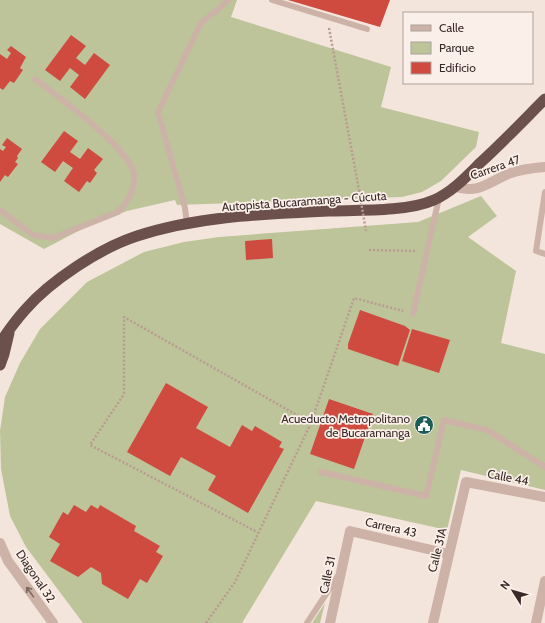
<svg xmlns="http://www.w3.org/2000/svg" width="545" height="623" viewBox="0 0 545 623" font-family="Cabin,sans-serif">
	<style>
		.green { fill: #bdc49a }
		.building { fill: #cf4a3f }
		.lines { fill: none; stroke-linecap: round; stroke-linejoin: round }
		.path { stroke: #b99b91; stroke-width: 2.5; stroke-dasharray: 2 2; stroke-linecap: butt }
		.service { stroke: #cdb2a7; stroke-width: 6 }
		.minor { stroke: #cdb2a7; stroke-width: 10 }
		.tertiary { stroke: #cdb2a7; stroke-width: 10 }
		.trunk { stroke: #6c504b; stroke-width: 11 }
		.path-bridge { stroke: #b99b91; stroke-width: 2.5; stroke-dasharray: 2 2; stroke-linecap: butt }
		.oneway { stroke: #7c6761 }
		.labels { text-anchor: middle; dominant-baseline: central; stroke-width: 3.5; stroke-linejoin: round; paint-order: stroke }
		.street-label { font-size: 12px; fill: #392a28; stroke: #fbf0e9 }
		.poi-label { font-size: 12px; fill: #392a28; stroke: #fbf0e9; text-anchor: end }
	</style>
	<rect width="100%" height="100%" fill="#f4e5dc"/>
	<path class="green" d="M 0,0 L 237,0 L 231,17 L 391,67 L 381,107 L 479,132 L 476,147 L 441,181 L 422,192 L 402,197 L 177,205 L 175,200 L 127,211 L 86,227 L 44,249 L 0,224 Z
		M 481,196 L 497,216 L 468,237 L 516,271 L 501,343 L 545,354 L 545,490 L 461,470 L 447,530 L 316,501 L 242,623 L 83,623 L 26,547 L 10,516 L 1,469 L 0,431 L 5,397 L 20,363 L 40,329 L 87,282 L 144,252 L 184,242 L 219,237 L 418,222 Z
		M 325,603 L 320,623 L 312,623 Z"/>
	<path class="building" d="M 288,0 L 390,0 L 380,27 Z
		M 71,35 L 86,46 L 76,58 L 85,65 L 94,53 L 110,65 L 85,99 L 70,87 L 79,75 L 70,68 L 60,81 L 45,70 Z
		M 11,46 L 26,57 L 20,68 L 23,70 L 14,83 L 10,81 L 3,90 L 0,88 L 0,54 L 7,59 L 11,53 L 7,50 Z
		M 64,131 L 78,141 L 70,152 L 80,159 L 88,148 L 103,159 L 94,170 L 97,173 L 90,183 L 87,181 L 79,192 L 64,181 L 73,168 L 63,161 L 55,172 L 41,162 Z
		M 7,138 L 22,149 L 17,156 L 18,158 L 15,162 L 18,164 L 8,177 L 5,175 L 0,182 L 0,149 L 3,151 L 6,147 L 2,145 Z
		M 272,239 L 273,258 L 246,260 L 245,241 Z
		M 360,310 L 405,326 L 410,330 L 398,366 L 348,349 L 348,344 Z
		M 412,329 L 450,340 L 439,373 L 402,361 Z
		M 166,383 L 208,407 L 196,428 L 230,447 L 242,425 L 252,431 L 255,426 L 282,442 L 279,447 L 284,449 L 248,513 L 208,490 L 216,476 L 181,457 L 170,476 L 127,452 Z
		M 329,399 L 373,414 L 354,469 L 310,454 Z
		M 74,505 L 86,512 L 91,505 L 98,509 L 100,505 L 136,526 L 134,531 L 160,546 L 156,552 L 163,556 L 147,583 L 140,579 L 128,599 L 102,584 L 101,573 L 91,567 L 78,577 L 50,561 L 60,544 L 49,537 L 63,512 L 68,515 Z"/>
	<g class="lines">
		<path class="path" d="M 329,28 L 359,190
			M 369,250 L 417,251
			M 259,533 L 90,445 L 124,394 L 124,317 L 311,423
			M 206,623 L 235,582 L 311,423 L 354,298 L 403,311"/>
		<path class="service" d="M 272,0 L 367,29
			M 545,192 L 536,251 L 545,254
			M 0,210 L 33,235 L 53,238 L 118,212 C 128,202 136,189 134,174 C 129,147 58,97 35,79
			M 187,224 L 185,208 L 158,112 L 201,23 L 229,0
			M 413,314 L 439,198
			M 321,472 L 426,496 L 444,420 L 487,430 L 545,467
			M 307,623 L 338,576"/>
		<path class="minor" d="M 455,187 C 481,194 489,181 511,173 C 522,169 534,168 545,167
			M 0,543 L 8,561 L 53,623
			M 330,623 L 350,531 L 449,554
			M 433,623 L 466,482 L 545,497"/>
		<path class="tertiary" d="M 536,623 L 545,581"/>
		<path class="trunk" d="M 0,343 C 8,331 16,320 25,310 C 50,281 100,248 137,236 C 198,216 264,214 328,211 C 358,210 407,212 434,200 C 452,192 466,177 480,163 C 503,142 524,120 545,99
			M 0,365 L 4,354 L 9,333"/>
		<path class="path-bridge" d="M 359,190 L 366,231"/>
	</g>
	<defs><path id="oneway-shaft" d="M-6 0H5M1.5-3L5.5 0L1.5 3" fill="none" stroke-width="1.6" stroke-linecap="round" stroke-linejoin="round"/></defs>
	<use class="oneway" href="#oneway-shaft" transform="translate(30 592) rotate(-126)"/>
	<defs>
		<symbol id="civic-disc" viewBox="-11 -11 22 22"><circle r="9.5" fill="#1a5e57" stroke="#fbf0e9"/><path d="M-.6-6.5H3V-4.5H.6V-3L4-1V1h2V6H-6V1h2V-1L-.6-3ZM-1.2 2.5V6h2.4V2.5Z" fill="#fff"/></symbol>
	</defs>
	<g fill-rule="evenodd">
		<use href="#civic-disc" x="413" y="414" width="22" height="22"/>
	</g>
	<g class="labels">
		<g class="street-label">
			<text transform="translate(495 167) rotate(-19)">Carrera 47</text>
			<text transform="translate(304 201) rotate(-4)">Autopista Bucaramanga - Cúcuta</text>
			<text transform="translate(508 477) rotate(11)">Calle 44</text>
			<text transform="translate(391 527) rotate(13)">Carrera 43</text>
			<text transform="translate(437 550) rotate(-76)">Calle 31A</text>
			<text transform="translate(327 575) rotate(-78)">Calle 31</text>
			<text transform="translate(36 576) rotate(56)">Diagonal 32</text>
		</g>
		<g class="poi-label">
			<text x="410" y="418">Acueducto Metropolitano<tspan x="410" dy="14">de Bucaramanga</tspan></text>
		</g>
	</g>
	<rect x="403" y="12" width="130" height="72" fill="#fbf0e9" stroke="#ada19c"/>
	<rect x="411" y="25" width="20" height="6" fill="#cdb2a7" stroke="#ada19c"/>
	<text x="439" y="32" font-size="12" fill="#392a28">Calle</text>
	<rect x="411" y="42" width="20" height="12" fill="#bdc49a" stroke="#ada19c"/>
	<text x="439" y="52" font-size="12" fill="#392a28">Parque</text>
	<rect x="411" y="62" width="20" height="12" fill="#cf4a3f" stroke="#ada19c"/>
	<text x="439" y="72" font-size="12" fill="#392a28">Edificio</text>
	<g transform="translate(513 591) rotate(307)" stroke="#fbf0e9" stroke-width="3" paint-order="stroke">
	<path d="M0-3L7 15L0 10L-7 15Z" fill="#392a28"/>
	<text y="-6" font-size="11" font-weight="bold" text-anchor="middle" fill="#392a28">N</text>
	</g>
</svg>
